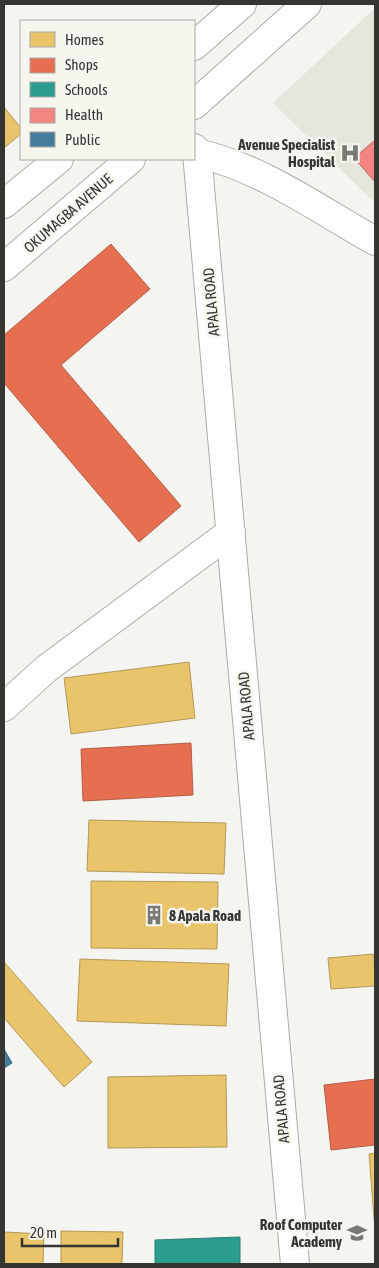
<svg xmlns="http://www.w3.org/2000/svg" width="379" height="1268" viewBox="0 0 379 1268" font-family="'Asap Condensed',sans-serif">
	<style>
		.built { fill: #e7e6dd }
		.homes { fill: #e9c46a; stroke: #b39959 }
		.shops { fill: #e76f51; stroke: #b25e48 }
		.schools { fill: #2a9d8f; stroke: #2d7e73 }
		.health { fill: #f28482; stroke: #b96c6a }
		.public { fill: #457b9d; stroke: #40667d }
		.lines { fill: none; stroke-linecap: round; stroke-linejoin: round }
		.street-casing { stroke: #acaba8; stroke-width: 30 }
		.secondary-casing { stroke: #acaba8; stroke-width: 30 }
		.street { stroke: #fdfdfd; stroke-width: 28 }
		.secondary { stroke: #fdfdfd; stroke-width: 28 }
		.labels { text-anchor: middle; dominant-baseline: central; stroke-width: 5; stroke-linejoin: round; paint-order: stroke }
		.poi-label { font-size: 15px; font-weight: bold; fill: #353532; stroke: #f6f5ee; text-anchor: end }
		.street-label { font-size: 15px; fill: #353532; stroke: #f6f5ee }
	</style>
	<rect width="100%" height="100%" fill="#f4f4f0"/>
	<path class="built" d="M 375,8 L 375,203 L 273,103 Z"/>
	<path class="homes" d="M 4,107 L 21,128 L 21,134 L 4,148 Z
		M 189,662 L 195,718 L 71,734 L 64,678 Z
		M 89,820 L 226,823 L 224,874 L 87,871 Z
		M 91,881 L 218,882 L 217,949 L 91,948 Z
		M 374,954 L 375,986 L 331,989 L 328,958 Z
		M 80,959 L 229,964 L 226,1026 L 77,1021 Z
		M 4,962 L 92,1062 L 64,1087 L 4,1018 Z
		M 226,1075 L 227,1147 L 108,1148 L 108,1077 Z
		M 375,1153 L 375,1231 L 369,1154 Z
		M 61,1231 L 123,1232 L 122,1264 L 61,1264 Z
		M 4,1232 L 44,1234 L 43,1264 L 4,1264 Z"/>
	<path class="shops" d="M 111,244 L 150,289 L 61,365 L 181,506 L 139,542 L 4,383 L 4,335 Z
		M 191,743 L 193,795 L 83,801 L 81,749 Z
		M 375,1079 L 375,1145 L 331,1150 L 324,1085 Z"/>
	<path class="schools" d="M 240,1237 L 240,1264 L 155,1264 L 155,1240 Z"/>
	<path class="health" d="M 375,140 L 375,182 L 354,158 Z"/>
	<path class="public" d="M 4,1049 L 12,1063 L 4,1068 Z"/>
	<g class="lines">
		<defs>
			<path id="street" d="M 194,148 L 197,153 L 295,1264
				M 197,153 C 262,168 318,209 375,241
				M 4,707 L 46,669 L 231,532"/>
			<path id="secondary" d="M 194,46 L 242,4
				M 194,105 L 307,4
				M 4,204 L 59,159
				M 4,267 L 131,159"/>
		</defs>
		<use href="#street" class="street-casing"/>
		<use href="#secondary" class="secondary-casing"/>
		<use href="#street" class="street"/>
		<use href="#secondary" class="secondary"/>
	</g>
	<defs>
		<symbol id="hospital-bare" viewBox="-9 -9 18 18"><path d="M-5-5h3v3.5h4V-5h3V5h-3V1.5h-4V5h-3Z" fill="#787874" stroke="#f6f5ee" stroke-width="2.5" paint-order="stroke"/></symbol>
		<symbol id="building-bare" viewBox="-9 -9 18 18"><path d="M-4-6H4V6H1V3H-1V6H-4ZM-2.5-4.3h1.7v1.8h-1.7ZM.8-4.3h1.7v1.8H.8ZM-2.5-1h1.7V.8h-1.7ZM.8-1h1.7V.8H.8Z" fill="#787874" stroke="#f6f5ee" stroke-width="2.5" paint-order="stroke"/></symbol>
		<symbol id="university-bare" viewBox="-9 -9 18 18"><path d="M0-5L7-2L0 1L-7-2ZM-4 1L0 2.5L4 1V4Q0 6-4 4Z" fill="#787874" stroke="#f6f5ee" stroke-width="2.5" paint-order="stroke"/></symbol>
	</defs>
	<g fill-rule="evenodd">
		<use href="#hospital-bare" x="336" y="139" width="28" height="28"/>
		<use href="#building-bare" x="140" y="901" width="28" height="28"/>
		<use href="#university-bare" x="343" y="1219" width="28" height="28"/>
	</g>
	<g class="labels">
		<g class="poi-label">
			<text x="335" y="144">Avenue Specialist<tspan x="335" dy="17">Hospital</tspan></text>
			<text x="169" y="915" text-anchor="start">8 Apala Road</text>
			<text x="342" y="1224">Roof Computer<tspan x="342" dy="17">Academy</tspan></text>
		</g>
		<g class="street-label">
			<text transform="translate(68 213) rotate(-41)">OKUMAGBA AVENUE</text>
			<text transform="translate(211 302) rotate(-95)">APALA ROAD</text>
			<text transform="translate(246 706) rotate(-95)">APALA ROAD</text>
			<text transform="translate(281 1109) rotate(-95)">APALA ROAD</text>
		</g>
	</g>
	<rect width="379" height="1268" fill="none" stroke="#353532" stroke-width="10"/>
	<rect x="20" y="20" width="175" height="140" fill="#f6f5ee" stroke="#a9a8a3"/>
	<rect x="30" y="32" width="25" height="15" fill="#e9c46a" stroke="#a9a8a3"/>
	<text x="65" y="45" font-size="15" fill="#353532">Homes</text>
	<rect x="30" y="58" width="25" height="15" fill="#e76f51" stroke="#a9a8a3"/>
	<text x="65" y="70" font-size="15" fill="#353532">Shops</text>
	<rect x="30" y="82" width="25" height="15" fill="#2a9d8f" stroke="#a9a8a3"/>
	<text x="65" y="95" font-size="15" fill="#353532">Schools</text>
	<rect x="30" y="108" width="25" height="15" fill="#f28482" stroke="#a9a8a3"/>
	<text x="65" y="120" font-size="15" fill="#353532">Health</text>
	<rect x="30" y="132" width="25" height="15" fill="#457b9d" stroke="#a9a8a3"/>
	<text x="65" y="145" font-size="15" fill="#353532">Public</text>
	<path d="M22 1238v8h96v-8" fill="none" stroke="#353532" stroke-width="2.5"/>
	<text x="30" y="1238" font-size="15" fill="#353532" stroke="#f6f5ee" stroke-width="4" paint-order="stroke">20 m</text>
</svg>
